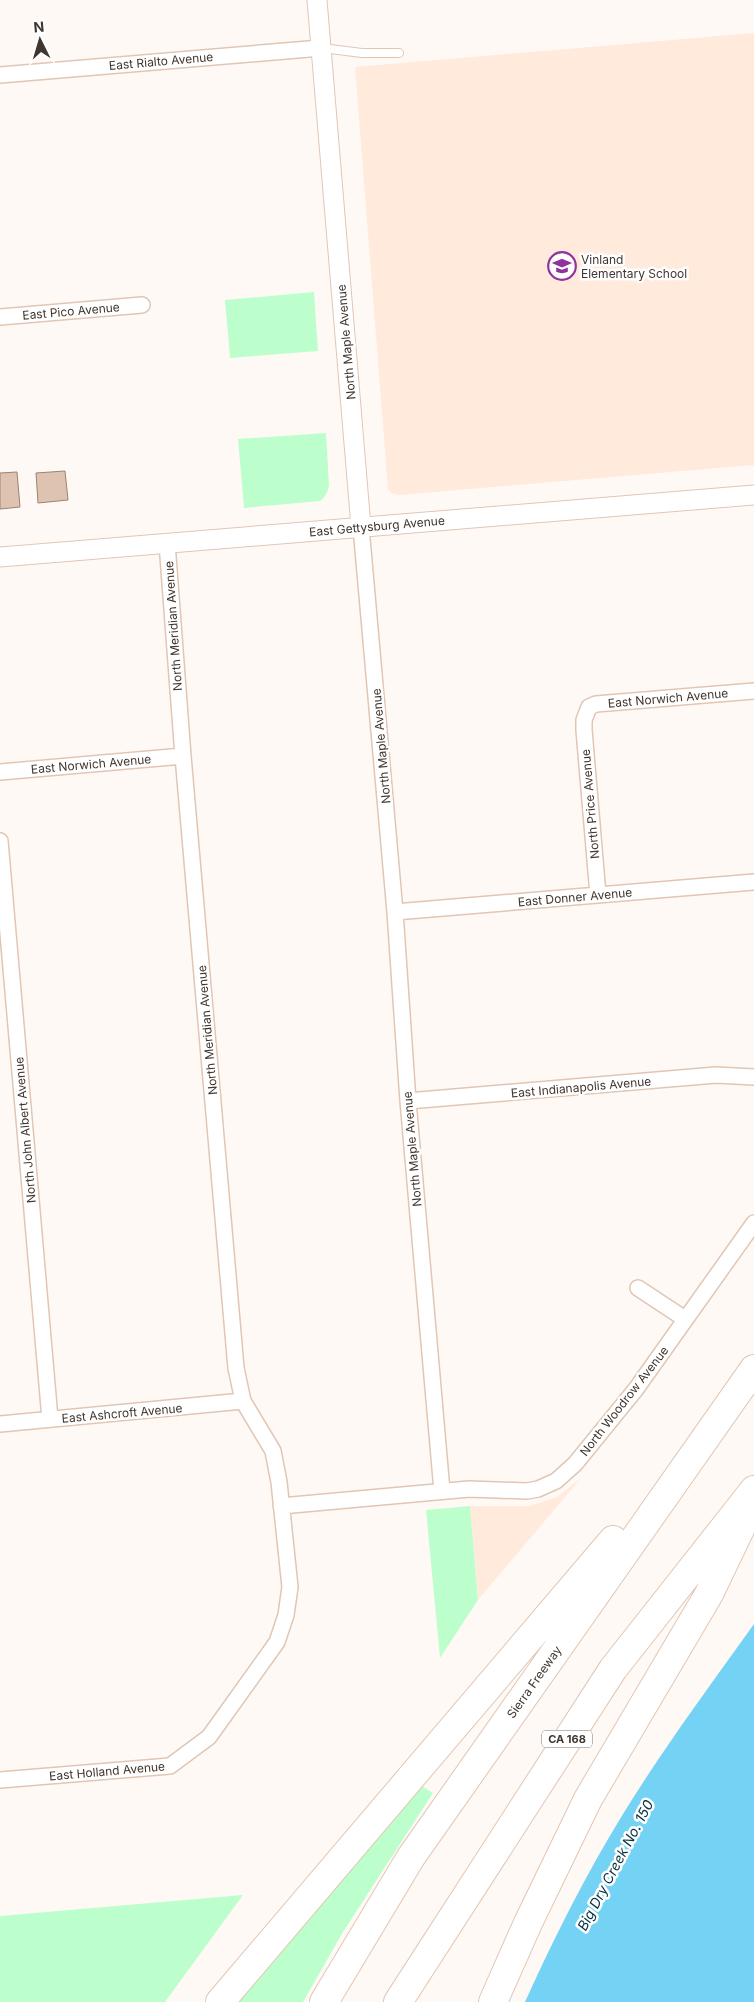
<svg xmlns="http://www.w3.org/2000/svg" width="754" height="2002" viewBox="0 0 754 2002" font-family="Inter,sans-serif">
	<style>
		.built { fill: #ffeadc }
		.green { fill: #bdffcc }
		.water { fill: #74d2f5 }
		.building { fill: #dec3b1; stroke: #9b8371 }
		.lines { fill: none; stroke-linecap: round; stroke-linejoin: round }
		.service-casing { stroke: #e1c6b4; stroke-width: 10 }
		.minor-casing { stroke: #e1c6b4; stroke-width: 18 }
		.tertiary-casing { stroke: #e1c6b4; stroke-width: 21 }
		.motorway-casing { stroke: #e1c6b4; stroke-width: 30 }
		.service { stroke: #fff; stroke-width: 8 }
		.minor { stroke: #fff; stroke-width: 15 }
		.tertiary { stroke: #fff; stroke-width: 19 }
		.motorway { stroke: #fff; stroke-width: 28 }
		.labels { text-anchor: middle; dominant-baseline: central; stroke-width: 5; stroke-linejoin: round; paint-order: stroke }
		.shield { fill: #fff; stroke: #7a726d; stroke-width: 1 }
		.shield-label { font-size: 11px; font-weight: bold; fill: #41362f }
		.street-label { font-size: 12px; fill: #41362f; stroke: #fff }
		.poi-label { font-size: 12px; fill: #41362f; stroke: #fff; text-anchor: start }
		.water-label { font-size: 14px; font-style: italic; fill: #063442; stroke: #fff }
	</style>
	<rect width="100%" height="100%" fill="#fff9f5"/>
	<path class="built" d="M 754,33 L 754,465 L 399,495 L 391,493 L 388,489 L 355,67 Z
		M 581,1478 L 478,1600 L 470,1506 L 529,1506 L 557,1497 Z"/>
	<path class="green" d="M 314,292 L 318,351 L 230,358 L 225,300 Z
		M 326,433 L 329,485 C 328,492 326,496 320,501 L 244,508 L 238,439 Z
		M 470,1506 L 478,1600 L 440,1658 L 426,1510 Z
		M 420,1785 L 433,1793 L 343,1932 L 303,2002 L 235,2002 Z
		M 243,1895 L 165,2002 L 0,2002 L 0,1916 Z"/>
	<path class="water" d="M 754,1624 L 754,2002 L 525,2002 C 554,1938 586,1874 623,1814 C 663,1749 709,1687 754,1624 Z"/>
	<path class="building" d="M 65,471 L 68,500 L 38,503 L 36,473 Z
		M 17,472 L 20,507 L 0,509 L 0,473 Z"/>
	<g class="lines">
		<defs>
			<path id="service" d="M 322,48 L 362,53 L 399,53"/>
			<path id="minor" d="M 0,75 L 321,48
				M 0,317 L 142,305
				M 361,527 L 395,912 L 408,1101 L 442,1491
				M 0,772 L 183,756
				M 0,841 L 50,1419
				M 598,895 L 584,730 L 584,720 L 589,707 L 596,704 L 754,691
				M 395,912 L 754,882
				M 408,1101 L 716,1075 L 754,1077
				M 638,1288 L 685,1319
				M 0,1424 L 243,1401
				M 281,1506 L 469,1489 L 527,1491 L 538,1489 L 556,1481 L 575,1464 L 636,1389 L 754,1223
				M 0,1780 L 170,1766 L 209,1737 L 277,1642 L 286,1615 L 290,1587 L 279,1482 L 273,1451 L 243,1401 L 236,1368 L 183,756 L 167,543"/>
			<path id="tertiary" d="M 317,0 L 361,527
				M 0,557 L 754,495"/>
			<path id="motorway" d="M 220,2002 L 613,1540
				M 324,2002 L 411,1857 L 754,1369
				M 398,2002 L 613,1669 L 754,1490
				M 493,2002 L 528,1923 L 588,1799 L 709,1594 L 744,1521"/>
		</defs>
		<use href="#service" class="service-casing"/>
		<use href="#minor" class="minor-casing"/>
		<use href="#tertiary" class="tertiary-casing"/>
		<use href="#motorway" class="motorway-casing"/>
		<use href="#service" class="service"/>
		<use href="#minor" class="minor"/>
		<use href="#tertiary" class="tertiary"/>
		<use href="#motorway" class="motorway"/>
	</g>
	<defs>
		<symbol id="school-ring" viewBox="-11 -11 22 22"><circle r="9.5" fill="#fff" stroke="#90339d" stroke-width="1.5"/><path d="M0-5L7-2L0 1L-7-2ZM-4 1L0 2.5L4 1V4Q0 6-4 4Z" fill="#90339d"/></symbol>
	</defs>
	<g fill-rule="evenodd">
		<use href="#school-ring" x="546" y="250" width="32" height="32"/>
	</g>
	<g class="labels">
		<rect class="shield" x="542" y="1730.5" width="50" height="17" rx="4"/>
		<g class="shield-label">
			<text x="567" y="1739">CA 168</text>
		</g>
		<g class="street-label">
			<text transform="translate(161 61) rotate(-5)">East Rialto Avenue</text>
			<text transform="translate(71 311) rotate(-5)">East Pico Avenue</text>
			<text transform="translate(346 342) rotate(-95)">North Maple Avenue</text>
			<text transform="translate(377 526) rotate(-5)">East Gettysburg Avenue</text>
			<text transform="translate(173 626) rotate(-94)">North Meridian Avenue</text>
			<text transform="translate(668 698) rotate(-5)">East Norwich Avenue</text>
			<text transform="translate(381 746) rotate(-95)">North Maple Avenue</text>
			<text transform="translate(91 764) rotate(-5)">East Norwich Avenue</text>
			<text transform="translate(590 804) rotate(-95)">North Price Avenue</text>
			<text transform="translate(575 897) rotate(-5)">East Donner Avenue</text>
			<text transform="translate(207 1030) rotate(-95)">North Meridian Avenue</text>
			<text transform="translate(581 1087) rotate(-5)">East Indianapolis Avenue</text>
			<text transform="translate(25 1130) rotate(-95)">North John Albert Avenue</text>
			<text transform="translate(412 1149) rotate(-95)">North Maple Avenue</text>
			<text transform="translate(624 1401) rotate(-52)">North Woodrow Avenue</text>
			<text transform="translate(122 1413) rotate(-5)">East Ashcroft Avenue</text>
			<text transform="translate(534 1682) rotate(-55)">Sierra Freeway</text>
			<text transform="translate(107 1771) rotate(-5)">East Holland Avenue</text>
		</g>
		<g class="poi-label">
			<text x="581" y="259">Vinland<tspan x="581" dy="14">Elementary School</tspan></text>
		</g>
		<g class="water-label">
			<text transform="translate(615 1865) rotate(-62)">Big Dry Creek No. 150</text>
		</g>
	</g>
	<g transform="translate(40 40) rotate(355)" stroke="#ffffff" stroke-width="4" paint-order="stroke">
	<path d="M0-4L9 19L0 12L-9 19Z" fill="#41362f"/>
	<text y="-8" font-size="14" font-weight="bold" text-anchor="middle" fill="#41362f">N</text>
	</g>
</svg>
